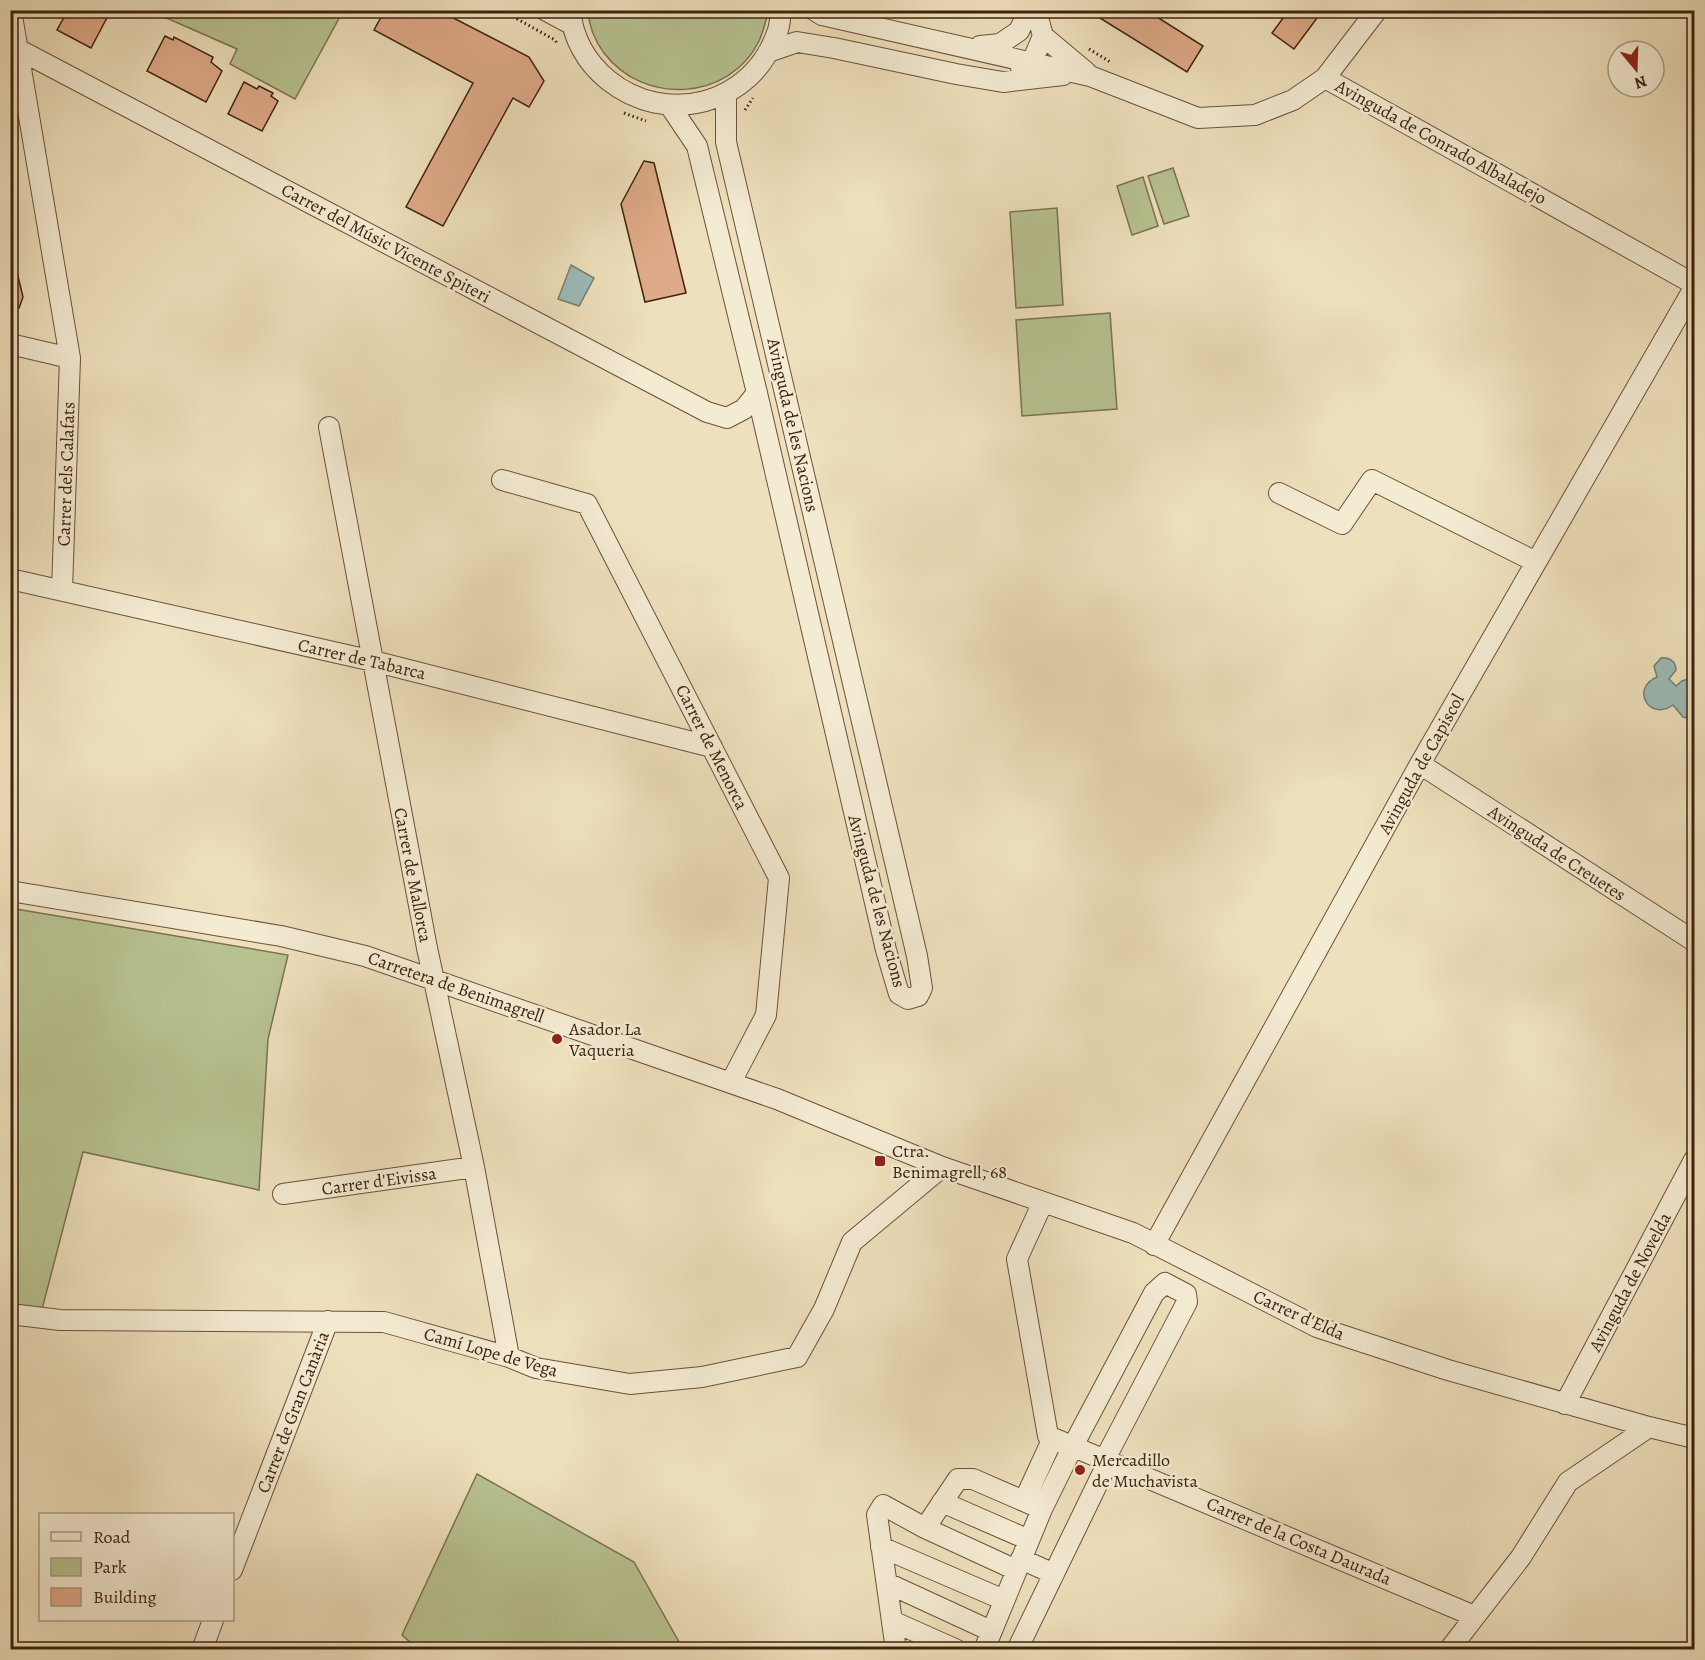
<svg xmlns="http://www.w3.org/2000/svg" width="1705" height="1660" viewBox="0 0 1705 1660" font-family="Alegreya,serif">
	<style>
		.green { fill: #b8c291; stroke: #7b7250; stroke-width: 1.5 }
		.water { fill: #9cbbb8; stroke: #767e74; stroke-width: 1.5 }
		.building { fill: #dfaa89; stroke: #3e220e; stroke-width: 1.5 }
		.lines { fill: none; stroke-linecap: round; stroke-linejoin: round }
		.minor-casing { stroke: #6a523a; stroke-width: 22 }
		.path { stroke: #3e220e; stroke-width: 3; stroke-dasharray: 1.5 3; stroke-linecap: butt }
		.minor { stroke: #f4ebd3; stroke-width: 20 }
		.poi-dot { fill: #8f2418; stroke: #f4ebd3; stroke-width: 2 }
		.labels { text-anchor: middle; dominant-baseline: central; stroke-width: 5; stroke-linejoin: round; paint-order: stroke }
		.street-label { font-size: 18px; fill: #3e220e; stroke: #f4ebd3 }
		.poi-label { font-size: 18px; fill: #3e220e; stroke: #f4ebd3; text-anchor: start }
	</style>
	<rect width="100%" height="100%" fill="#eee0bc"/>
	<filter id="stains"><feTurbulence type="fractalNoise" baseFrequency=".00333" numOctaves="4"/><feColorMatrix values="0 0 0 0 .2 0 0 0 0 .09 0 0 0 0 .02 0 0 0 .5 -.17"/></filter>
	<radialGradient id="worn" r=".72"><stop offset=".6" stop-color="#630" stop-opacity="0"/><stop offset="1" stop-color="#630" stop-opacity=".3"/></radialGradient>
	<path class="green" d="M 167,11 L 167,10 L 343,11 L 295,99 L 230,64 L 237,49 L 164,17 Z
		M 588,11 L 588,10 L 768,11 C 766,21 763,32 759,41 C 729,102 643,105 604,53 C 595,41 589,25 588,11 Z
		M 1173,168 L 1189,216 L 1164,224 L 1148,176 Z
		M 1143,177 L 1158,226 L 1132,235 L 1117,186 Z
		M 1057,208 L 1063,305 L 1016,308 L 1010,212 Z
		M 1110,313 L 1117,409 L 1022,416 L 1016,320 Z
		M 10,908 L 288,955 L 268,1039 L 259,1190 L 83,1152 L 41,1313 L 11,1309 Z
		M 477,1474 L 634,1562 L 683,1649 L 418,1649 L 402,1635 Z"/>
	<path class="water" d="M 571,265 L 594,278 L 579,306 L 558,299 Z
		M 1661,658 C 1670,657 1676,662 1676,670 L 1669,679 L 1676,686 L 1682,681 L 1694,677 L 1694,719 L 1683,717 L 1673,705 C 1649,722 1630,688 1657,677 L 1654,666 Z"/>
	<path class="building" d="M 68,10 L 111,10 L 91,48 L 57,30 Z
		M 385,10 L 438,10 L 529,57 L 544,81 L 529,107 L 513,98 L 443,226 L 406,207 L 473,83 L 374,30 Z
		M 1098,10 L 1146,10 L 1203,46 L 1187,72 L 1095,15 Z
		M 1289,10 L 1323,10 L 1294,49 L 1272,33 Z
		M 165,36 L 173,40 L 174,37 L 213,57 L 211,62 L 222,71 L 206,102 L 147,71 Z
		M 244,82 L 257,89 L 259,86 L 273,93 L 271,96 L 278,101 L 262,131 L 228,114 Z
		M 644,161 L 654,163 L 686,293 L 645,302 L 621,204 Z
		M 10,243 L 23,297 L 19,308 L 10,314 Z"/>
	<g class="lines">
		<defs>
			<path id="minor" d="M 11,10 L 70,358 L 62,590
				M 545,10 L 571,24
				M 570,10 C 573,39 586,62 608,80 C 666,127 752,105 777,33 C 780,26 780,18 781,10
				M 814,10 L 822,15 L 1090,76 L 1198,118 L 1255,115 L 1293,100 L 1325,78 L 1377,10
				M 1043,36 L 1086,72
				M 10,45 L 707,412 L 727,418 L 744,409 L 757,393
				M 980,46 L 1000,44 L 1019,31 L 1029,10
				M 768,52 L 797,42 L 834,48 L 956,74 L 1003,82 L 1063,75
				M 1021,68 L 1032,62 L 1043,36 L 1036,10
				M 1325,78 L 1694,284
				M 670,106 L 697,146 L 757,393 L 886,950 L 899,994 L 908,999 L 918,996 L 922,988 L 917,956 L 726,142 L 726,93
				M 10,344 L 70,358
				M 329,427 L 427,948 L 474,1167 L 509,1357
				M 502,480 L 587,504 L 779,878 L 766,1015 L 731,1082
				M 1279,493 L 1342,524 L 1372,480 L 1536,562
				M 10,579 L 373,661 L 712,747
				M 1420,764 L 1694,941
				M 10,891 L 281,936 L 365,956 L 777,1099 L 942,1167 L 1133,1233 L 1317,1327 L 1448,1370 L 1649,1427 L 1694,1438
				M 283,1194 L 474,1167
				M 1043,1202 L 1017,1259 L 1048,1436 L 1474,1616
				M 1154,1245 L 1420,764 L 1694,288
				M 10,1314 L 60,1320 L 384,1322 L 509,1357 L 536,1368 L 630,1384 L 702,1377 L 797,1357 L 824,1309 L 852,1242 L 942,1167
				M 1565,1404 L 1694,1160
				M 1024,1501 L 1053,1438
				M 942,1502 L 1029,1540
				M 925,1528 L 1016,1570
				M 881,1547 L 1004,1600
				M 1021,1559 L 1054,1574
				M 232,1570 L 328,1321
				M 887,1583 L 991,1631
				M 892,1621 L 957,1650
				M 202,1650 L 213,1620
				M 896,1650 L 877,1515 L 883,1505 L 925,1528 L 958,1479 L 973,1479 L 1042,1509 L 1073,1446 L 1154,1293 L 1165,1283 L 1186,1294 L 1187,1302 L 1105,1459
				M 984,1650 L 1042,1509
				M 1017,1650 L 1109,1460
				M 1449,1650 L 1521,1557 L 1568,1482 L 1649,1427"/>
		</defs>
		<use href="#minor" class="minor-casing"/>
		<path class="path" d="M 501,10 L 555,40 L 558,45
			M 1089,49 L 1112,63
			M 745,110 L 753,98
			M 624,113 L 646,121"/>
		<use href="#minor" class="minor"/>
	</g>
	<g class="poi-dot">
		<circle cx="557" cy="1039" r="6"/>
		<rect x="874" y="1155" width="12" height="12" rx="3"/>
		<circle cx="1080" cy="1470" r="6"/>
	</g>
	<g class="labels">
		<g class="street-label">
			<text transform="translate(1441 142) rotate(29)">Avinguda de Conrado Albaladejo</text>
			<text transform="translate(386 243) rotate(28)">Carrer del Músic Vicente Spiteri</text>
			<text transform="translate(793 425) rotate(77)">Avinguda de les Nacions</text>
			<text transform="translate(66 474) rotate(-88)">Carrer dels Calafats</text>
			<text transform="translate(362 659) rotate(13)">Carrer de Tabarca</text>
			<text transform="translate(712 747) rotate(63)">Carrer de Menorca</text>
			<text transform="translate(1421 764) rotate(-61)">Avinguda de Capiscol</text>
			<text transform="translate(1557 853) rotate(33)">Avinguda de Creuetes</text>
			<text transform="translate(413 875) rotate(79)">Carrer de Mallorca</text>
			<text transform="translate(877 901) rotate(75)">Avinguda de les Nacions</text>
			<text transform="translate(456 987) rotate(19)">Carretera de Benimagrell</text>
			<text transform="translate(379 1181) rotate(-8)">Carrer d'Eivissa</text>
			<text transform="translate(1630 1282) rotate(-62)">Avinguda de Novelda</text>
			<text transform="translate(1299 1315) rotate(24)">Carrer d'Elda</text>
			<text transform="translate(491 1352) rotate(16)">Camí Lope de Vega</text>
			<text transform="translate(293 1412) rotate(-69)">Carrer de Gran Canària</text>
			<text transform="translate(1299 1541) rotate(23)">Carrer de la Costa Daurada</text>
		</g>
		<g class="poi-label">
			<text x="569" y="1029">Asador La<tspan x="569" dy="21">Vaqueria</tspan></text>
			<text x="892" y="1151">Ctra.<tspan x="892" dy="21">Benimagrell, 68</tspan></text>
			<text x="1092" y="1460">Mercadillo<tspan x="1092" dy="21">de Muchavista</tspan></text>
		</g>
	</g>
	<rect width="1705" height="1660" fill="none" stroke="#eee0bc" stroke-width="36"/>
	<rect x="12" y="12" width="1681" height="1636" fill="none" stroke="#3e220e" stroke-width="3"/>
	<rect x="18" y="18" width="1669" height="1624" fill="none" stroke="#3e220e" stroke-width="1.5"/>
	<rect x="39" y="1513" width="195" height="108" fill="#f4ebd3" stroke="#ab9b84" stroke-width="1.5"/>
	<rect x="51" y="1532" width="30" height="9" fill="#f4ebd3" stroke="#ab9b84" stroke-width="1.5"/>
	<text x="93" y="1543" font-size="18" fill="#3e220e">Road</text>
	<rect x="51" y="1558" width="30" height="18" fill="#b8c291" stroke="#ab9b84" stroke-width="1.5"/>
	<text x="93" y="1573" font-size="18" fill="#3e220e">Park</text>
	<rect x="51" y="1588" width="30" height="18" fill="#dfaa89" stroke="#ab9b84" stroke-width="1.5"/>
	<text x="93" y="1603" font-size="18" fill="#3e220e">Building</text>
	<g transform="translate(1636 69) rotate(161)"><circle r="28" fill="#f4ebd3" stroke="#ab9b84" stroke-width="1.5"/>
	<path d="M0-4.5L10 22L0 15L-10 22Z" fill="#8f2418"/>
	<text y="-9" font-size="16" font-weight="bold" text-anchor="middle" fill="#3e220e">N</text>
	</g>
	<rect width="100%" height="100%" filter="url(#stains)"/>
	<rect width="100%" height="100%" fill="url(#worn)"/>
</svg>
